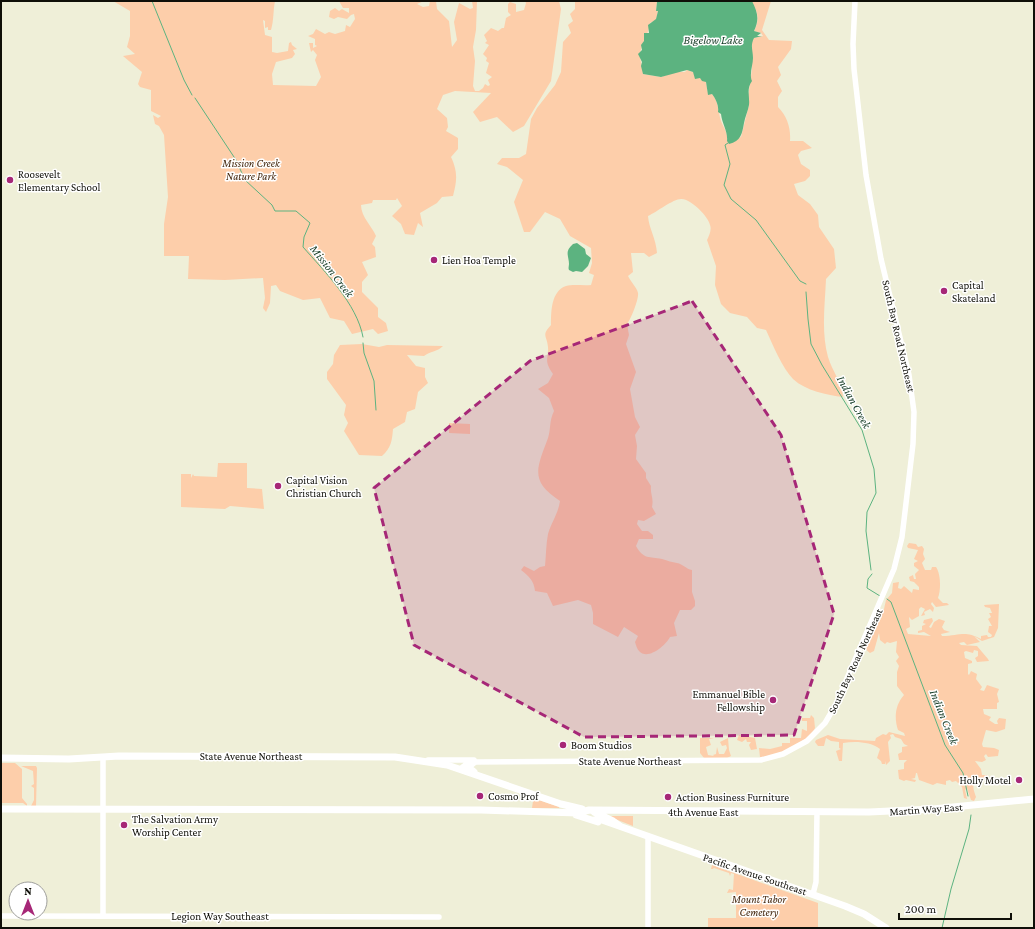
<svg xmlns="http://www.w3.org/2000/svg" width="1035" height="929" viewBox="0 0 1035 929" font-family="'Crimson Pro',serif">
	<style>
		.green { fill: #fdceaa }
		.water { fill: #5cb380 }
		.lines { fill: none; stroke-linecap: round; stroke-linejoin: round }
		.stream { stroke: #5cb380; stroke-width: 1 }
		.tertiary { stroke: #fff; stroke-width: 5.5 }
		.primary { stroke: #fff; stroke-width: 7 }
		.marked { fill: #a62777; fill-opacity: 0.2; stroke: #a62777; stroke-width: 3; stroke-dasharray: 8 5; stroke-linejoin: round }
		.poi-dot { fill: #a62777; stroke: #fff; stroke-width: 1.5 }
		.labels { text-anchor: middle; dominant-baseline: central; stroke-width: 3; stroke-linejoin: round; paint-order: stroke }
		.park-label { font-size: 11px; font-style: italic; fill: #44270e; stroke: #fff }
		.poi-label { font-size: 11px; fill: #0f0f08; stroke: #fff; text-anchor: start }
		.street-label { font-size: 11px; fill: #0f0f08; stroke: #fff }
		.water-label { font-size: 12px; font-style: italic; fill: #1c412c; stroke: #fff }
	</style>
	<rect width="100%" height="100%" fill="#efefd8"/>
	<path class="green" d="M 113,1 L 275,1 C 273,11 274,20 271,30 L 268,30 L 268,27 L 265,28 L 265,21 L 263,20 L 265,35 L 272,37 L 272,52 L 277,53 L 288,51 L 289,43 L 291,42 L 292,45 L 297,49 L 293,50 L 295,54 L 292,58 L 276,62 L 272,74 L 273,85 L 316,86 L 321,77 L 315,60 L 317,55 L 313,50 L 311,52 L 309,43 L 313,43 L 313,48 L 317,46 L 315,45 L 315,39 L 308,36 L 313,34 L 316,29 L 325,34 L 329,32 L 335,34 L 345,31 L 346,25 L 350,27 L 355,19 L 354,14 L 351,15 L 347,19 L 338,17 L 334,19 L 329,17 L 330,11 L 335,8 L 339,11 L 342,9 L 349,13 L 349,8 L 343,8 L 339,1 L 424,1 L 417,4 L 423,7 L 429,6 L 430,1 L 436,1 L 437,9 L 449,21 L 452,47 L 457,40 L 454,22 L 459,3 L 470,9 L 473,8 L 472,1 L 477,1 L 476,30 L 473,47 L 475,61 L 473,86 L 475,91 L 479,91 L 483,88 L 485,84 L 488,86 L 490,85 L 488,80 L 492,77 L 486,73 L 489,63 L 486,61 L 487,58 L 483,54 L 489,45 L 485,43 L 487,41 L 484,35 L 491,28 L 498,31 L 502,28 L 504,28 L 506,18 L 511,15 L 508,12 L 508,4 L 510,2 L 516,4 L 516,12 L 524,10 L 526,3 L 525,1 L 559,1 L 561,9 L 551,81 L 524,126 L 513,132 L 497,117 L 480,122 L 473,112 L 491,93 L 455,91 L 443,95 L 437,109 L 447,118 L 448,127 L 446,131 L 458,138 L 458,149 L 451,157 C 458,172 457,181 453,196 L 442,197 L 437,203 L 420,213 L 423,227 L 418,223 L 414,235 L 405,234 L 401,224 L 392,216 L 402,206 L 397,198 L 396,200 L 373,200 L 372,203 L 361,205 C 361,217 372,226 376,236 L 372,244 L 375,247 L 376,257 L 362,262 L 368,275 L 362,282 L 362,292 L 378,308 L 378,317 L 386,323 L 388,331 L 378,334 L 373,329 L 352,334 L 344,321 L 330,318 L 320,298 L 303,300 L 280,291 L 276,285 L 271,286 L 270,303 L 266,312 L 263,308 L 265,298 L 263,278 L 225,280 L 188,279 L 189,256 L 164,256 L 164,224 L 168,197 L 164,135 L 159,126 L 155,124 L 153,115 L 158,118 L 161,116 L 151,111 L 151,90 L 140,87 L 138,84 L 142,72 L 123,56 L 135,54 L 127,47 L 130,36 L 130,11 Z
		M 575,1 L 659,1 L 657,2 L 656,11 L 658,10 L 656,20 L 650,23 C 649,34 639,47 640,58 C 641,63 643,68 643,74 L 661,77 L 675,72 L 685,72 L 687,70 L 693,72 L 706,82 L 708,94 L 712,94 C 719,102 718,112 721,121 C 724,129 728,132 727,141 L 741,137 L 749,105 L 748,97 L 752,69 L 752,41 L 753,38 L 763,36 L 761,33 L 754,31 C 760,20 758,11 751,1 L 771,1 L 762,30 L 769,40 L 792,41 L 791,49 L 778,67 L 781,75 L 777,81 L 782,91 L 778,97 L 778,107 C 787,116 791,128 790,141 L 803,141 L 812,148 L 801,151 L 798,155 L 801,164 L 810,170 L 810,176 L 805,181 L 794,184 L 798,195 L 810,204 L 818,215 L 819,227 L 834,249 L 836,268 L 826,279 C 825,305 821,331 828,357 C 832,371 842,382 843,397 C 827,395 806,391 793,379 C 782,368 773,345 766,330 L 757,328 L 747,317 L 730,313 L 721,304 L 715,285 L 716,266 L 707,240 C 709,236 712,230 710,225 C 709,217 690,198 681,199 C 673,199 657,212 648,216 C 649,229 656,238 657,253 L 649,257 L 644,253 L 631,253 L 633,272 L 628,276 C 631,282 637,288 638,293 C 639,299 631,319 627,324 L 629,335 L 626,344 L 636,372 L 630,389 L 635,417 L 640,427 L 635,435 L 637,446 L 636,459 L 646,473 L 646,478 L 651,486 C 650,494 654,498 652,507 L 656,514 L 644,521 L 638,520 L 637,524 L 642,531 L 648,531 L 653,535 L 653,539 L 639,539 L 636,546 C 644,560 649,556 662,559 C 668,561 672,562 677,563 C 683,564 686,569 692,570 L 692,592 L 695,601 L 695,606 L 691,610 L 680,610 L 674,623 L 677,636 L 670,637 C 666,645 648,661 639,651 C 637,649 636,645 635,642 L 638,636 L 624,627 L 618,637 L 593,624 L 593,613 L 591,605 L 578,600 L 553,606 L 547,593 L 535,591 C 534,581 529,576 521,570 L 524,566 L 534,571 L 540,567 L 545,566 C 546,556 546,544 548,534 C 552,521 558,514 560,501 C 529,481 537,468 548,438 C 551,429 549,421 554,411 L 549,398 L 538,389 L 548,383 L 553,374 C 543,360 549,359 548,347 C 547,335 541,336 551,325 C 551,312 551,291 566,286 C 573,284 584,286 591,285 L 594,275 L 589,273 L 592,263 L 591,248 L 570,236 L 560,219 L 545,212 L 530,232 L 524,232 L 514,202 L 523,180 L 507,167 L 497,164 L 502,158 L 519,158 L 526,154 L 531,119 L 537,108 L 555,85 L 561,72 L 563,42 L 571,33 L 568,25 L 573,21 L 570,14 L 575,9 Z
		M 362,344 L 379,347 L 387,345 L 443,346 C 437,352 430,351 424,356 L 407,355 L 416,366 L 425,368 L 425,377 L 428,383 L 418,392 L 415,409 L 407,412 L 405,422 L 393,429 C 392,441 391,448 382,456 L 359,455 L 344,431 L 348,423 L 344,415 L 346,405 L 327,379 L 327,372 L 333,364 L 334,355 L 340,345 Z
		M 449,423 L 470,424 L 470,434 L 449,433 Z
		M 218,463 L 247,463 L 247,488 L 262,489 L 264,509 L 230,506 L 225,509 L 181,507 L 181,474 L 191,474 L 191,478 L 193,474 L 194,476 L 217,477 Z
		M 909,543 L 916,544 L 918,547 L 922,546 L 924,549 L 923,554 L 925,559 L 922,563 L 925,570 L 931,570 L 932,567 L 936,567 C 941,574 941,590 938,598 L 943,603 L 947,603 L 949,605 L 936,607 L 932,602 L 931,604 L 934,608 L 933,612 L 930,609 L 924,612 L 925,615 L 921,616 L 925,609 L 921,607 L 919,609 L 919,616 L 912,620 L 909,617 L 910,627 L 906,629 L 908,634 L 931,636 L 924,632 L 918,633 L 918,631 L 922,630 L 922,626 L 926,624 L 923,623 L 924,620 L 932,618 L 933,621 L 929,627 L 931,628 L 934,622 L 939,619 L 945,621 L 942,627 L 944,630 L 950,632 L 941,634 L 942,636 C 960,636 964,630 981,639 L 981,636 L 987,635 L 988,637 L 991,637 L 992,635 L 988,632 L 989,626 L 992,626 L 988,619 L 991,617 L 989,613 L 992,613 L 990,608 L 985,607 L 984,605 L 999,604 L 998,628 L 994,637 L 982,641 L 974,636 L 980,642 L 967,645 L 964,642 L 959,643 L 961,645 L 977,646 L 988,659 L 989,661 L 977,662 L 975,658 L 978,656 L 978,651 L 974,650 L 973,653 L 966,651 L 964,652 L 965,658 L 972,661 L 972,663 L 968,664 L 968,674 L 969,675 L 971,671 L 977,674 L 976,679 L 982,687 L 980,690 L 984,691 L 987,685 L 999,689 L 997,694 L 999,702 L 997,703 L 997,709 L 983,709 L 984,714 L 991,717 L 989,720 L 995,724 L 998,724 L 997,721 L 999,718 L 1006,719 L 1005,729 L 996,732 L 986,730 L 982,744 L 983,747 L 994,748 L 999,750 L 998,756 L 988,757 L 986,754 L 984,756 L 986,760 L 982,762 L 975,761 L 981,769 L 982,775 L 987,775 L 987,778 L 980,781 L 976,779 C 971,785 974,791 976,797 L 974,801 L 971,800 L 967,788 L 965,790 L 967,799 L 964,798 L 962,787 L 956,781 L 952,782 L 950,780 L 946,781 L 946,785 L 937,783 L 933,785 L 919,780 L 917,773 L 916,773 L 915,778 L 911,779 L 916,780 L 915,782 L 906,780 L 904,781 L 899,779 L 898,770 L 904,769 L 904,763 L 907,760 L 899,760 L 898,754 L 902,752 L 902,747 L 908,746 L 904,744 L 901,739 L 895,737 L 893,734 L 890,735 L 891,738 L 888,742 L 890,761 L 886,765 L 885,761 L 885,764 L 882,764 L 881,761 L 877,758 L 880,749 C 871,742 856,741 843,743 L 842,761 L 839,761 L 836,751 L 841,749 L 839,748 L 839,742 L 831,741 L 826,738 L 824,746 L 818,746 L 815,742 L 816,740 L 828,735 L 840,739 L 875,741 L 876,738 L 883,734 L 886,735 L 889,732 L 905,736 L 904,733 L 898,730 C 894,718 895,705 904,695 L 897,686 L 897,672 L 899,666 L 896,661 L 899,657 L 896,652 L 897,641 L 890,643 L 887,642 L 885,644 L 880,640 L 879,633 L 874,651 L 870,653 C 857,644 875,635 875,623 L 878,621 L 881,611 L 884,609 L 886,600 L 892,593 L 893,583 L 899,582 L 898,588 L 901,589 L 904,586 L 912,593 L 913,589 L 919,590 L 919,587 L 914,582 L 910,581 L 909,577 L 913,575 L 914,579 L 916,579 L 915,574 L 919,570 L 914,566 L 914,563 L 918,561 L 914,559 L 918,550 L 908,548 L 907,546 Z
		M 811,715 L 814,718 L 815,728 C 809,742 774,758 760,757 L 759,748 L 770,749 L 782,746 L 782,743 L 790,743 L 790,738 L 801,738 L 802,729 L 807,731 L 807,721 L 802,721 L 802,718 L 810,718 Z
		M 739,735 L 755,738 L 757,749 L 751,750 L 749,745 L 751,742 L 747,742 L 746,739 L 742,742 L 737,740 Z
		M 700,738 L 714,738 L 709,739 L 711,745 L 706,747 L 708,755 L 714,756 L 713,755 L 716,754 L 717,747 L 719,754 L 724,754 L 727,748 L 726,745 L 722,746 L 720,742 L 728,738 L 729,750 L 731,756 L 727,758 L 704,758 L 700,753 Z
		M 1,763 L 15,763 L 22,769 L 22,798 L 27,804 L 27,806 L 23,803 L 1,803 Z
		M 21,766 L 36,766 L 37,768 L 36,806 L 31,806 L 34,800 L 34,788 L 31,786 L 34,784 L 33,771 Z
		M 536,799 L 559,807 L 559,808 L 532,808 L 533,801 Z
		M 633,816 L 633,826 L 610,817 L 612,816 Z
		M 712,865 L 818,903 L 818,928 L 708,928 L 708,918 L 736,918 L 736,892 L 727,893 L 729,889 L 733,890 L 734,874 L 731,873 L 730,876 L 729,873 L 714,868 L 713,869 L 711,869 Z"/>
	<path class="water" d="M 659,1 L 752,1 C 757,11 760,19 754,31 L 761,33 L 757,36 L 762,36 L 754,38 C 750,46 753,50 753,58 C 753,65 749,74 752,81 C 746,89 750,97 749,105 C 748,111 745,117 744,123 C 742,134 741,141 729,144 L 727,141 C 728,131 722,124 721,114 L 718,112 C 719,106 716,99 712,94 L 708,95 L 706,82 L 702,81 L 700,78 L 695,79 L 693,72 L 687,70 L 661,77 L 643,74 L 641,66 L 642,62 L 638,54 L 642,50 L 641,45 L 644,41 L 644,33 L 649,33 L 648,25 L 656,19 L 658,11 L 656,11 L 657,2 Z
		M 577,243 L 585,249 L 586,254 L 591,258 L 588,266 L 582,272 L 576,271 L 573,272 L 569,270 C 568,268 569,266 569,264 C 569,256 564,252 573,244 Z"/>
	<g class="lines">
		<path class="stream" d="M 152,1 L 184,80 L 192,95
			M 195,98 L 236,160 L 245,180 L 272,205 L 275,211 L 296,211 L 310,223 L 304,237 L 303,247 C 325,272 357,304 363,337
			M 728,143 L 725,145 L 730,164 L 724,185 L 731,199 L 756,220 L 800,281 L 806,284
			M 806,292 L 808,319 L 811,344 L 822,365 L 862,430 L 874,469 L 876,493 L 867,512 L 866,531 L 871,570
			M 363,343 L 364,353 L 374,381 L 376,410
			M 872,574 L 868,579 L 867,588 L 880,596
			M 887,599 L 891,602 L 945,745 L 963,773 L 968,796
			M 942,928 L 951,889 L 969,829 L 971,815"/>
		<path class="tertiary" d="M 428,760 L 474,760
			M 460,769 L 468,763 L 474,762 L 761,760 L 783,754 L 807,741 L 825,723 L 835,706 L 894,569 L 902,537 L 913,444 L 914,412 L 909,375 L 881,259 L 866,175 L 854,69 L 853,44 L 855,1
			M 813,894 L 816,882 L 817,812
			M 1,916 L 439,917
			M 103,916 L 103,757
			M 648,928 L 648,837"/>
		<path class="primary" d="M 1,758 L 69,759 L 119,756 L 395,757 L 447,765 L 561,804 L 582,809
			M 474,772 L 468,767 L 474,762
			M 1,809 L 481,810 L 578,813 L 589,810 L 869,812 L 933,809 L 1034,799
			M 594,812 L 613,821 L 620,826
			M 576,815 L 598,822
			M 594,820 L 602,820 L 845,906 L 864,914 L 886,928"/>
	</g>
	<path class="marked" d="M 692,301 L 781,435 L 834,614 L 794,735 L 584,737 L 414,645 L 374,488 L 530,361 Z"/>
	<g class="poi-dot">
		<circle cx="10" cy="180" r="4"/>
		<circle cx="434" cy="260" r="4"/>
		<circle cx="944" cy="291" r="4"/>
		<circle cx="278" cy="486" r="4"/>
		<circle cx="773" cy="700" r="4"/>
		<circle cx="563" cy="745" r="4"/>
		<circle cx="1019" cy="780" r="4"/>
		<circle cx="480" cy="796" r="4"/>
		<circle cx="668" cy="797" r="4"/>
		<circle cx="124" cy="825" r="4"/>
	</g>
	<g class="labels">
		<g class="park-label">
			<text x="251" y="163">Mission Creek<tspan x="251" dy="13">Nature Park</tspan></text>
			<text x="759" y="899">Mount Tabor<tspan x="759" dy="13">Cemetery</tspan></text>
		</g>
		<g class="poi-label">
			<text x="18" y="174">Roosevelt<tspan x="18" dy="13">Elementary School</tspan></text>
			<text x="442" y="260">Lien Hoa Temple</text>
			<text x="952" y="285">Capital<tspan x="952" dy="13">Skateland</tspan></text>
			<text x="286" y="480">Capital Vision<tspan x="286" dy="13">Christian Church</tspan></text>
			<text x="765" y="694" text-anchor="end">Emmanuel Bible<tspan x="765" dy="13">Fellowship</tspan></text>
			<text x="571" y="745">Boom Studios</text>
			<text x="1011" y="780" text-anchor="end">Holly Motel</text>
			<text x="488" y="796">Cosmo Prof</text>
			<text x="676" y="797">Action Business Furniture</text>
			<text x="132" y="819">The Salvation Army<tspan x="132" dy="13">Worship Center</tspan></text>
		</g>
		<g class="street-label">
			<text transform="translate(899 336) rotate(77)">South Bay Road Northeast</text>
			<text transform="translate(855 661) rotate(-65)">South Bay Road Northeast</text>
			<text x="251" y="756">State Avenue Northeast</text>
			<text x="630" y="761">State Avenue Northeast</text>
			<text transform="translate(926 809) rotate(-4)">Martin Way East</text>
			<text x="703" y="812">4th Avenue East</text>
			<text transform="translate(755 874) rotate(19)">Pacific Avenue Southeast</text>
			<text x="220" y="916">Legion Way Southeast</text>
		</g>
		<g class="water-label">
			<text x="713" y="40">Bigelow Lake</text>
			<text transform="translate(332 271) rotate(52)">Mission Creek</text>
			<text transform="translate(854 402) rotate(61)">Indian Creek</text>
			<text transform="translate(944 717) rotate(68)">Indian Creek</text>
		</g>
	</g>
	<rect width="1035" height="929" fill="none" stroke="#0f0f08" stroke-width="4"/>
	<g transform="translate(28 901)"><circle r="19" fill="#ffffff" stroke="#9f9f9c"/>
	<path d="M0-3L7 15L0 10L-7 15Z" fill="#a62777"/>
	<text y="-6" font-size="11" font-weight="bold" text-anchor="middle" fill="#0f0f08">N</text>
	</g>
	<path d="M899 913v6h112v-6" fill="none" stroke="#0f0f08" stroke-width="2"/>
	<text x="905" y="913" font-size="12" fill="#0f0f08" stroke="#ffffff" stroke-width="3" paint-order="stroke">200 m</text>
</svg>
